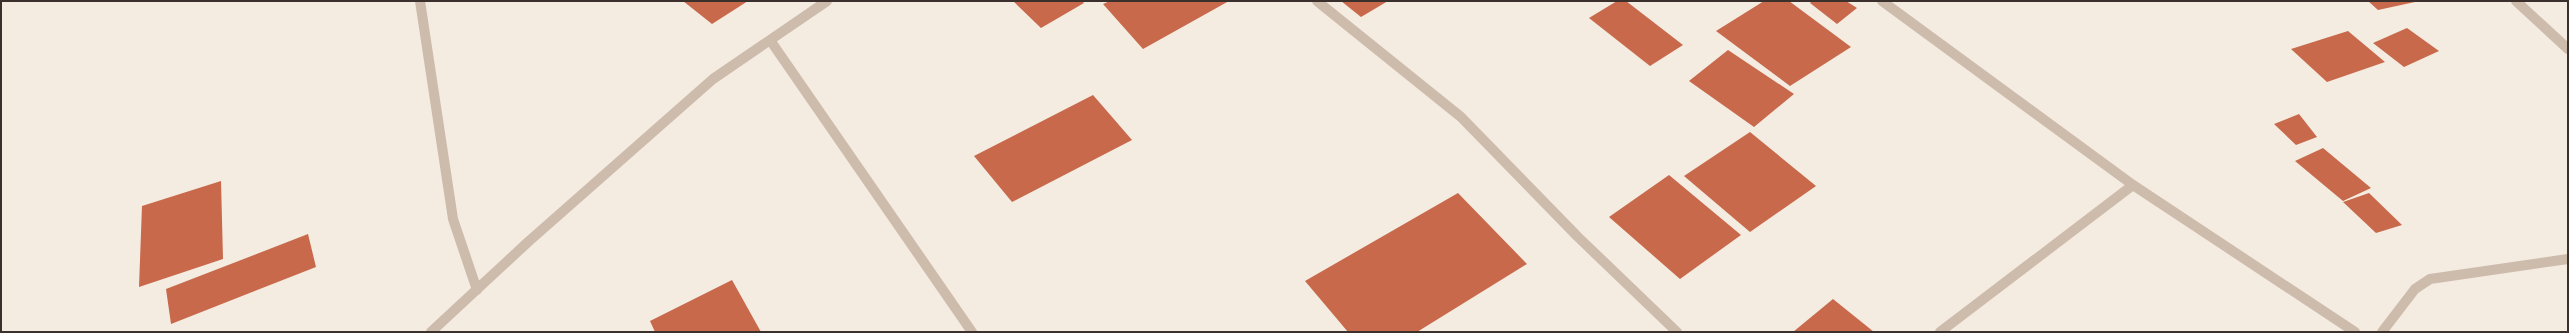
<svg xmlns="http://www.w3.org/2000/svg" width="2569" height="333" viewBox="0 0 2569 333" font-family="'PT Sans Narrow',sans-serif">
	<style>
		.building { fill: #c8694b }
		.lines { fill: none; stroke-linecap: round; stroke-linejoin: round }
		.minor { stroke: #cdbbac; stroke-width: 10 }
	</style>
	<rect width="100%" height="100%" fill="#f4ebe1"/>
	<path class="building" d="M 683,1 L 748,1 L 712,24 Z
		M 1013,1 L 1082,1 L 1084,3 L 1041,28 Z
		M 1110,1 L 1229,1 L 1143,49 L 1103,4 Z
		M 1341,1 L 1388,1 L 1361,17 Z
		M 1617,1 L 1626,1 L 1683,45 L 1650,66 L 1589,18 Z
		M 1764,1 L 1789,1 L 1851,47 L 1790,86 L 1716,31 Z
		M 1812,1 L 1846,1 L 1857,8 L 1837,24 L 1810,3 Z
		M 2368,1 L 2415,1 L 2415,2 L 2378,10 Z
		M 2407,28 L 2439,51 L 2404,67 L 2373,43 Z
		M 2348,31 L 2385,62 L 2327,82 L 2291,49 Z
		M 1728,50 L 1794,94 L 1754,127 L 1689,81 Z
		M 1093,95 L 1132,140 L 1012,202 L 974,156 Z
		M 2299,114 L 2317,137 L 2296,145 L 2274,124 Z
		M 1750,132 L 1816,186 L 1750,232 L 1684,176 Z
		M 2323,148 L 2371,188 L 2343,201 L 2295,161 Z
		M 1669,175 L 1741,235 L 1680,279 L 1609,217 Z
		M 221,181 L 223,259 L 139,287 L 142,206 Z
		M 1458,193 L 1527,264 L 1417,332 L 1348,332 L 1305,281 Z
		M 2369,193 L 2402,225 L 2376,233 L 2343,202 Z
		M 308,234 L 316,267 L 171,324 L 166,289 Z
		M 732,280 L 761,332 L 655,332 L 650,321 Z
		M 1833,299 L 1874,332 L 1793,332 Z"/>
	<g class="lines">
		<path class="minor" d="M 420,1 L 453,219 L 477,290
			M 1317,1 L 1461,117 L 1578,237 L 1677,332
			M 1882,1 L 2133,185 L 2355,332
			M 2516,1 L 2568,49
			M 770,40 L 972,332
			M 431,332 L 528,242 L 713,79 L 827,1
			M 1940,332 L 2133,185
			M 2382,332 L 2415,289 L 2430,279 L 2568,259"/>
	</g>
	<rect width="2569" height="333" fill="none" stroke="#3b302b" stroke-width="4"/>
</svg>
